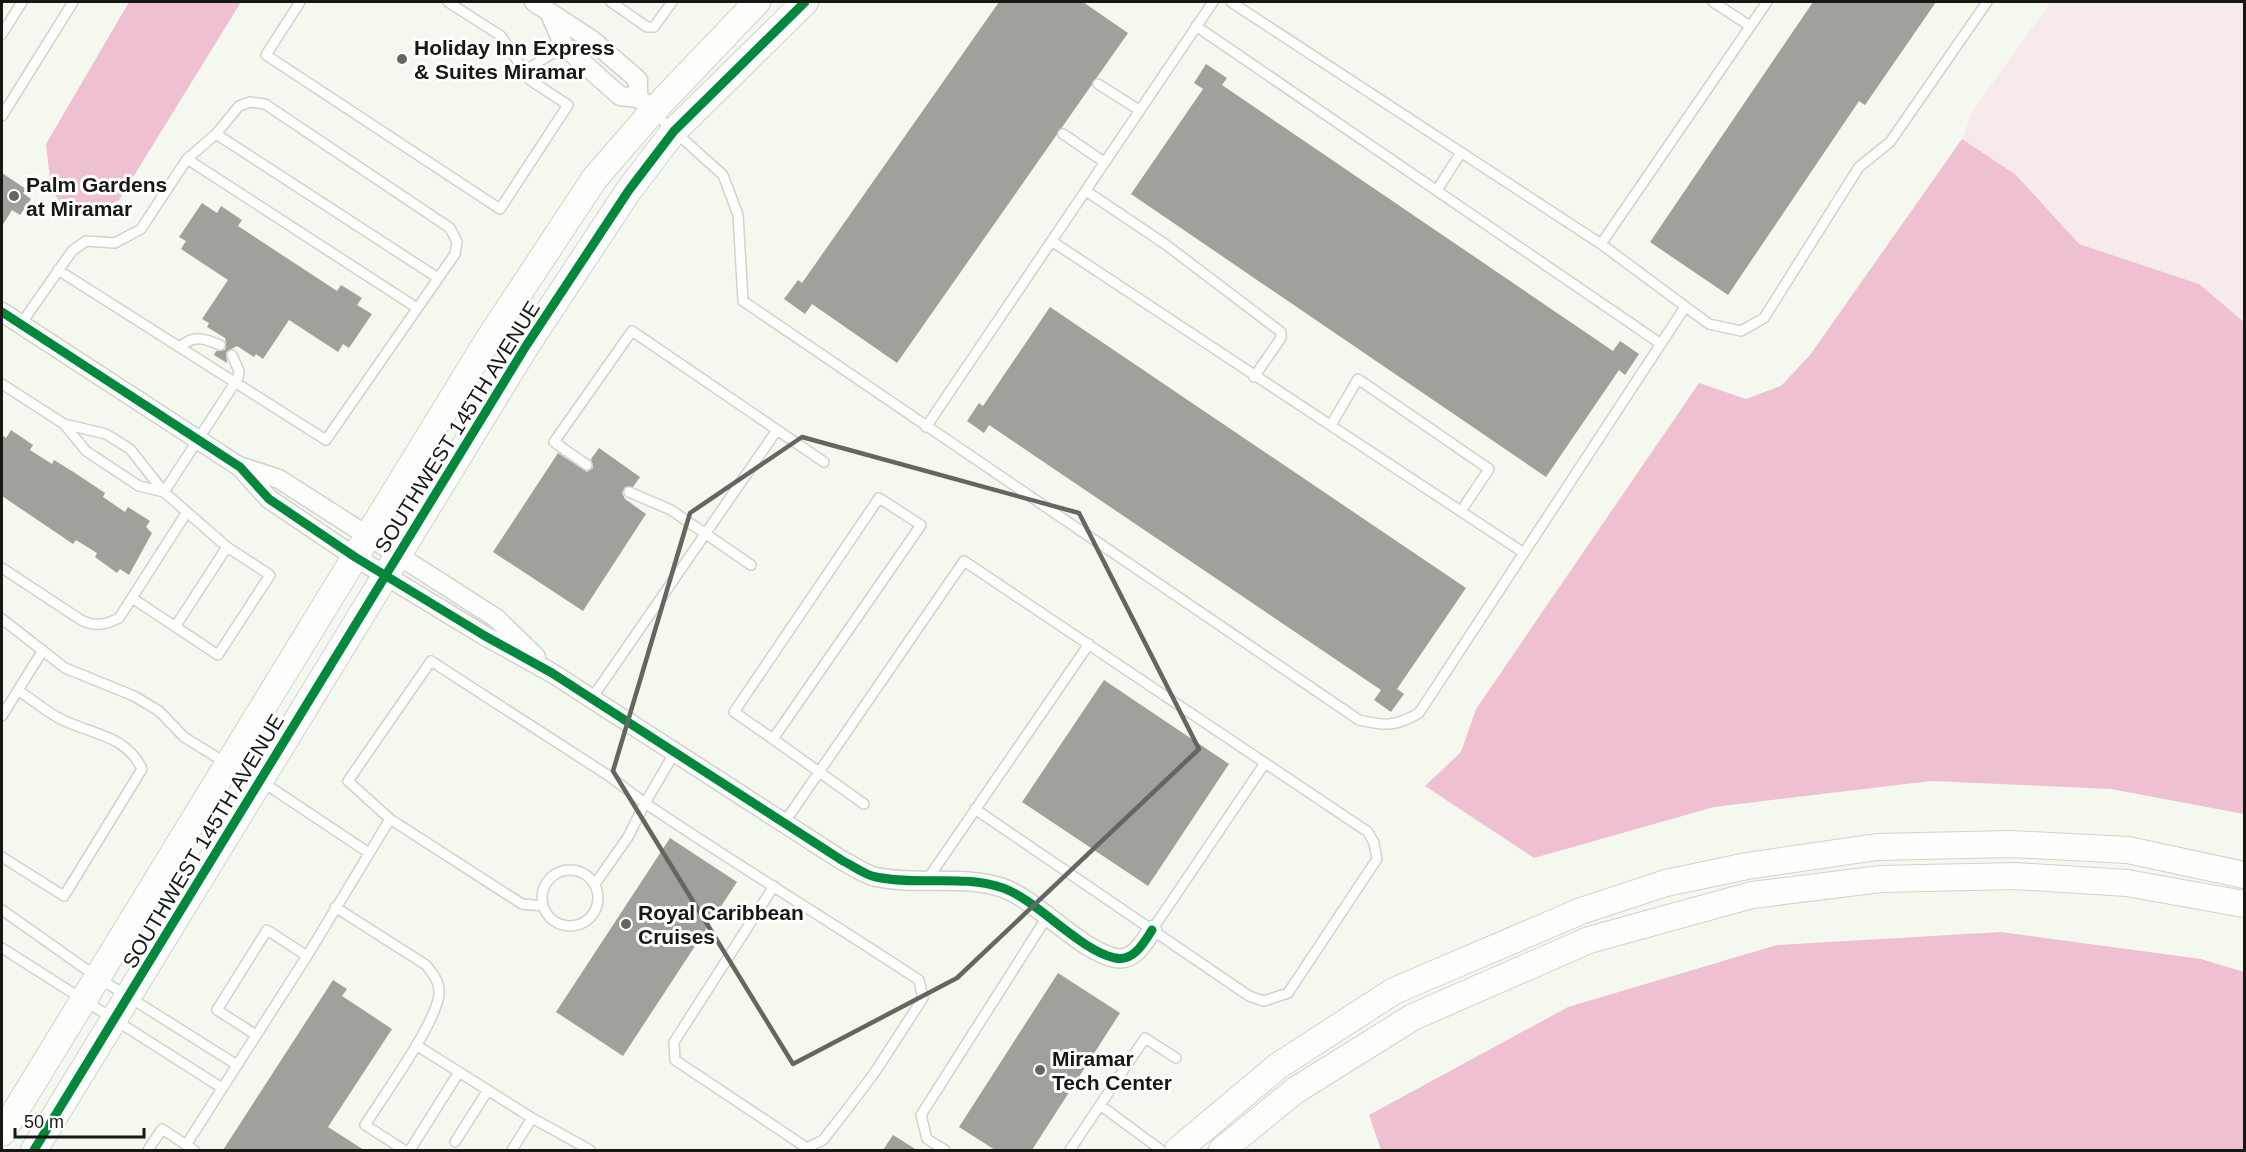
<svg xmlns="http://www.w3.org/2000/svg" width="2246" height="1152" viewBox="0 0 2246 1152" font-family="Helvetica,sans-serif">
	<style>
		.green { fill: #f6eaeb }
		.water { fill: #efc0d2 }
		.building { fill: #9fa29a }
		.lines { fill: none; stroke-linecap: round; stroke-linejoin: round }
		.lane-casing { stroke: #d0d3ca; stroke-width: 12 }
		.street-casing { stroke: #d0d3ca; stroke-width: 21 }
		.secondary-casing { stroke: #d0d3ca; stroke-width: 28 }
		.lane { stroke: #fefefc; stroke-width: 9 }
		.street { stroke: #fefefc; stroke-width: 18 }
		.secondary { stroke: #fefefc; stroke-width: 26 }
		.cycleway-casing { stroke: #fff; stroke-width: 13 }
		.cycleway { stroke: #00873e; stroke-width: 9 }
		.marked { fill: none; stroke: #64675f; stroke-width: 4.5; stroke-linejoin: round }
		.poi-dot { fill: #64675f; stroke: #fff; stroke-width: 2 }
		.labels { text-anchor: middle; dominant-baseline: central; stroke-width: 6; stroke-linejoin: round; paint-order: stroke }
		.poi-label { font-size: 21px; font-weight: bold; fill: #161912; stroke: #fff; text-anchor: start }
		.street-label { font-size: 21px; fill: #161912; stroke: #fff }
	</style>
	<rect width="100%" height="100%" fill="#f5f8ee"/>
	<path class="green" d="M 2051,2 L 2244,2 L 2244,322 L 2199,284 L 2079,244 L 1962,139 L 1973,110 Z"/>
	<path class="water" d="M 129,2 L 241,2 L 119,200 L 94,212 L 63,208 L 51,188 L 46,144 Z
		M 1962,139 L 2016,175 L 2079,244 L 2199,284 L 2244,322 L 2244,814 L 2111,789 L 1931,781 L 1714,807 L 1534,858 L 1425,786 L 1461,752 L 1476,709 L 1699,383 L 1746,399 L 1781,386 L 1810,355 Z
		M 2001,932 L 2201,959 L 2244,972 L 2244,1150 L 1381,1150 L 1369,1115 L 1568,1007 L 1777,945 Z"/>
	<path class="building" d="M 999,2 L 1083,2 L 1128,33 L 897,363 L 812,304 L 805,314 L 784,299 L 798,280 L 802,283 Z
		M 1813,2 L 1936,2 L 1865,105 L 1859,101 L 1728,295 L 1650,242 Z
		M 1206,64 L 1227,78 L 1222,85 L 1613,351 L 1620,341 L 1639,354 L 1625,375 L 1619,370 L 1546,477 L 1131,194 L 1203,89 L 1194,83 Z
		M 2,173 L 26,189 L 23,193 L 31,199 L 20,215 L 12,210 L 2,226 Z
		M 202,203 L 217,213 L 221,206 L 242,220 L 238,226 L 337,291 L 341,285 L 362,298 L 357,305 L 372,314 L 349,348 L 343,344 L 338,352 L 289,320 L 263,359 L 256,354 L 254,357 L 237,346 L 226,352 L 227,363 L 214,355 L 216,351 L 225,350 L 226,343 L 225,338 L 207,327 L 209,323 L 202,319 L 228,280 L 181,249 L 186,241 L 179,237 Z
		M 1050,307 L 1466,588 L 1397,689 L 1404,694 L 1391,712 L 1374,700 L 1381,690 L 989,425 L 984,433 L 967,421 L 979,403 L 983,406 Z
		M 11,430 L 33,445 L 30,450 L 52,464 L 54,460 L 75,473 L 105,493 L 103,497 L 125,512 L 128,507 L 150,521 L 146,527 L 152,533 L 129,575 L 120,569 L 117,573 L 95,557 L 97,553 L 76,540 L 73,544 L 2,496 L 2,435 L 6,438 Z
		M 599,448 L 640,477 L 633,487 L 625,487 L 622,493 L 625,499 L 646,514 L 583,611 L 493,552 L 558,453 L 587,472 L 593,468 L 591,459 Z
		M 1104,680 L 1229,764 L 1148,886 L 1022,802 Z
		M 670,838 L 737,882 L 623,1056 L 556,1012 Z
		M 1058,973 L 1120,1013 L 1032,1150 L 995,1150 L 959,1127 Z
		M 333,980 L 347,989 L 342,996 L 392,1029 L 328,1127 L 364,1150 L 223,1150 Z
		M 893,1135 L 917,1150 L 883,1150 Z"/>
	<g class="lines">
		<defs>
			<path id="lane" d="M 300,2 L 266,55 L 500,209 L 568,105 L 530,80 L 501,36 L 448,2
				M 611,2 L 647,27 L 654,27 L 672,2
				M 1231,2 L 1601,244 L 1709,324 L 1741,331 L 1764,318 L 1859,167 L 1890,142 L 1987,2
				M 1713,2 L 1750,26
				M 1196,26 L 1661,344
				M 2,34 L 22,2
				M 523,72 L 564,46
				M 1098,84 L 1139,110
				M 654,113 L 723,175 L 738,215 L 743,301 L 1359,720 C 1385,726 1395,727 1419,713 L 1685,307
				M 2,116 L 73,2
				M 216,134 L 438,278
				M 1063,134 L 1104,162
				M 187,159 L 417,308
				M 1437,190 L 1460,154
				M 1086,191 L 1165,244 L 1281,332 L 1281,338 L 1254,377
				M 1053,242 L 1524,553
				M 1601,244 L 1767,2
				M 21,324 L 72,251 L 86,241 L 115,243 L 141,229 L 187,159 L 216,134 L 239,106 L 250,102 L 265,104 L 450,228 L 457,242 L 455,254 L 326,440 L 58,270
				M 179,347 C 195,335 202,338 220,345
				M 2,384 L 64,424 L 86,451 L 139,486 L 164,492
				M 64,424 L 106,434 L 130,449 L 164,492 L 227,547 L 270,575 L 218,655 L 132,598
				M 1331,425 L 1358,379 L 1489,469 L 1461,511
				M 926,427 L 1213,2
				M 587,465 L 554,442 L 632,331 L 824,462
				M 164,492 L 238,378 L 239,371 L 232,355
				M 629,492 L 671,510 L 751,565
				M 2,568 L 81,620 C 95,627 105,625 119,618 L 187,512
				M 2,619 L 65,668 L 134,696 L 159,711 L 184,737 L 226,763
				M 175,627 L 227,547
				M 592,698 L 777,430
				M 2,716 L 43,650
				M 773,739 L 734,712 L 879,498 L 921,525 L 773,739 L 864,804
				M 675,752 L 645,803 C 735,864 828,920 919,980 L 923,998 L 875,1072 L 845,1112 L 823,1140 L 807,1148 L 675,1060 L 674,1042 L 774,886
				M 261,781 L 369,853
				M 390,819 L 348,781 L 431,661 L 609,776 L 645,803 L 628,837 L 595,884
				M 784,823 L 964,561 L 1368,832 L 1374,843 L 1377,859 L 1288,993 L 1264,1001 L 1249,996 L 975,809
				M 2,857 L 64,896 L 142,769 C 125,733 89,735 57,717 C 43,709 31,699 18,690
				M542 898a28 28 0 1 1 56 0a28 28 0 1 1-56 0Z
				M 927,880 L 1089,644
				M 335,907 L 426,965 C 433,974 440,982 439,994 C 437,1022 382,1098 365,1125 L 404,1150
				M 2,910 L 97,977 L 237,1065
				M 1152,930 L 1265,763
				M 2,948 L 222,1088
				M 256,1035 L 217,1010 L 267,930 L 307,956
				M 416,1045 L 532,1118 L 590,1150
				M 1100,1105 L 1145,1038 L 1176,1058
				M 455,1142 L 488,1090
				M 186,1145 L 307,956 L 390,819 L 522,904 L 543,906
				M 148,1150 L 162,1129 L 194,1150
				M 410,1150 L 459,1072
				M 512,1150 L 532,1118
				M 945,1150 L 927,1139 L 921,1115 L 1047,917
				M 1070,1150 L 1100,1105 L 1161,1150"/>
			<path id="street" d="M 534,2 L 592,40 L 638,80 L 638,98
				M 550,14 L 564,46 L 620,96 L 638,98 L 647,105
				M 2,312 L 240,467 L 269,499 L 355,557 L 485,636 L 552,673 L 843,861 C 854,866 865,875 876,877 C 919,886 961,874 1003,888 C 1037,900 1079,950 1115,958 C 1133,962 1144,943 1152,930
				M 242,467 L 279,479 L 496,618 L 536,657"/>
			<path id="secondary" d="M 2,1133 L 488,340 L 595,178 L 653,111 L 757,2
				M 34,1150 L 526,346 L 629,190 L 674,131 L 805,2
				M 1178,1150 L 1278,1066 L 1394,991 L 1581,911 L 1666,883 L 1747,866 L 1877,847 L 2011,844 L 2128,850 L 2244,875
				M 1222,1150 L 1296,1090 L 1413,1017 L 1589,940 L 1752,895 L 1881,879 L 2015,876 L 2127,883 L 2244,904"/>
		</defs>
		<use href="#lane" class="lane-casing"/>
		<use href="#street" class="street-casing"/>
		<use href="#secondary" class="secondary-casing"/>
		<use href="#lane" class="lane"/>
		<use href="#street" class="street"/>
		<use href="#secondary" class="secondary"/>
		<defs>
			<path id="cycleway" d="M 2,312 L 240,467 L 269,499 L 355,557 L 485,636 L 552,673 L 843,861 C 854,866 865,875 876,877 C 919,886 961,874 1003,888 C 1037,900 1079,950 1115,958 C 1133,962 1144,943 1152,930
				M 34,1150 L 526,346 L 629,190 L 674,131 L 805,2"/>
		</defs>
		<use href="#cycleway" class="cycleway-casing"/>
		<use href="#cycleway" class="cycleway"/>
	</g>
	<path class="marked" d="M 802,437 L 1079,513 L 1199,749 L 957,978 L 793,1064 L 613,771 L 690,513 Z"/>
	<g class="poi-dot">
		<circle cx="402" cy="59" r="6"/>
		<circle cx="14" cy="196" r="6"/>
		<circle cx="626" cy="924" r="6"/>
		<circle cx="1040" cy="1070" r="6"/>
	</g>
	<g class="labels">
		<g class="poi-label">
			<text x="414" y="47">Holiday Inn Express<tspan x="414" dy="24">&amp; Suites Miramar</tspan></text>
			<text x="26" y="184">Palm Gardens<tspan x="26" dy="24">at Miramar</tspan></text>
			<text x="638" y="912">Royal Caribbean<tspan x="638" dy="24">Cruises</tspan></text>
			<text x="1052" y="1058">Miramar<tspan x="1052" dy="24">Tech Center</tspan></text>
		</g>
		<g class="street-label">
			<text transform="translate(457 427) rotate(-58)">SOUTHWEST 145TH AVENUE</text>
			<text transform="translate(203 841) rotate(-59)">SOUTHWEST 145TH AVENUE</text>
		</g>
	</g>
	<rect width="2246" height="1152" fill="none" stroke="#161912" stroke-width="6"/>
	<path d="M15 1128v9h129v-9" fill="none" stroke="#161912" stroke-width="3"/>
	<text x="24" y="1128" font-size="18" fill="#161912" stroke="#ffffff" stroke-width="4.5" paint-order="stroke">50 m</text>
</svg>
